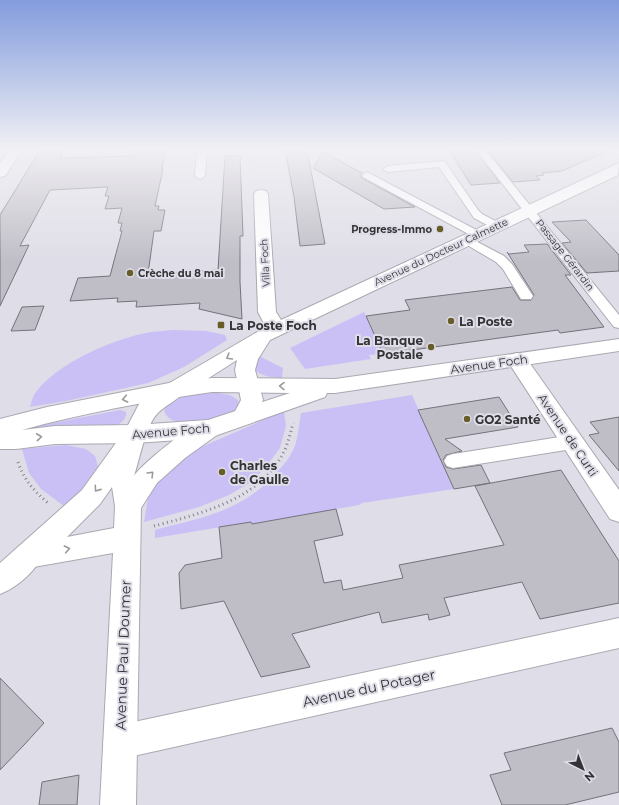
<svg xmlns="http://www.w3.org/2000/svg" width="619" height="805" viewBox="0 0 619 805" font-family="Montserrat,sans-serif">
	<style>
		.green { fill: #cac0f6 }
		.building { fill: #bfbdc6; stroke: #74727b }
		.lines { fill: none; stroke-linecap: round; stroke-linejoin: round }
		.service-casing { stroke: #aaa8b1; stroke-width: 2 }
		.minor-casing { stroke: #aaa8b1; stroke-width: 2 }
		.tertiary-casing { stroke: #aaa8b1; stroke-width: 2 }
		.secondary-casing { stroke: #aaa8b1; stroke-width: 2 }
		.path { stroke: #85848a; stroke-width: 3; stroke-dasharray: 1 3.5; stroke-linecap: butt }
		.service { fill: #fff; fill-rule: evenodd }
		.minor { fill: #fff; fill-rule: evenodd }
		.tertiary { fill: #fff; fill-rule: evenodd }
		.secondary { fill: #fff; fill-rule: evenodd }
		.oneway { stroke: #9a9a9b }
		.poi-dot { fill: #675d29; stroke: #dfdde7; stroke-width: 1.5 }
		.labels { text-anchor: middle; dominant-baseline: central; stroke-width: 4; stroke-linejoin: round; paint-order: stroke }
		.far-poi-label { font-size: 10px; font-weight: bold; fill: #343437; stroke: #dfdde7; text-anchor: end }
		.far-street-label { font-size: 10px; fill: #343437; stroke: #dfdde7 }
		.poi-label { font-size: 12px; font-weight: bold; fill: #343437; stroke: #dfdde7; text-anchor: start }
		.street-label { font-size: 12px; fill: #343437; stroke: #dfdde7 }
		.near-street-label { font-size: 14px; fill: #343437; stroke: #dfdde7 }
	</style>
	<rect width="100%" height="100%" fill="#dfdde7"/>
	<path class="green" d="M 364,312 L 383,354 L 369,355 L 371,359 L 305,369 L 290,348 Z
		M 174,330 L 206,331 L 225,335 L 227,340 L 184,367 L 148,383 L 66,401 L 30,407 C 31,403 32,399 34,395 C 53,365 113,339 146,333 C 155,331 164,331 174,330 Z
		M 257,355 L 283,368 L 282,378 C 271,377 262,377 254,369 Z
		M 217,393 L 230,395 L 238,400 L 239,404 L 235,412 C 220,417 172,434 164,411 C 171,393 201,394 217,393 Z
		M 412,395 L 454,489 L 362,503 L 359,505 L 252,524 L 251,522 L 155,538 L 155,530 C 203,517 242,512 277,472 C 284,465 291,456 295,446 C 298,436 299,424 301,413 Z
		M 120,410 L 126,412 C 127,420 120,423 114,427 L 26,430 L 27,428 Z
		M 284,411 L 286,426 L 280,448 L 266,467 L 251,482 L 229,495 L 199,507 L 144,522 L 149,492 L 175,461 L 199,448 Z
		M 66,445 L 86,449 L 95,456 L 98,466 L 96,477 L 68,509 L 41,489 L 29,473 L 22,449 Z"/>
	<path class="building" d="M 40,150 L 64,150 L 60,158 L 132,156 L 134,150 L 165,150 L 162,169 L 163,169 L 155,206 L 159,206 L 158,210 L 165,210 L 161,231 L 154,231 L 148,274 L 218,270 L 225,156 L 240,156 L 243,236 L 240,236 L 240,282 L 242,319 L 199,309 L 200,303 L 136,307 L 137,301 L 117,302 L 118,298 L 70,301 L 78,278 L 110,276 L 122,231 L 120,231 L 122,223 L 118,223 L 122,208 L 105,209 L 109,196 L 105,196 L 108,187 L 50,190 L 20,246 L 29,245 L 0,306 L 0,215 Z
		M 285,150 L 307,150 L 325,244 L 300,246 L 294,197 Z
		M 449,150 L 475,150 L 500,183 L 471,185 Z
		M 487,150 L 610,150 L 562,171 L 542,173 L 544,175 L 536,176 L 540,180 L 513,182 Z
		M 323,152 L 362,173 L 361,176 L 362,178 L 415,207 L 384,209 L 313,168 Z
		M 586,220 L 619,255 L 619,271 L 587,273 L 562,243 L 571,242 L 552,222 Z
		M 547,244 L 571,275 L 565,275 L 604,327 L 560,333 L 558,330 L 383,354 L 366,316 L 410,310 L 405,300 L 512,287 L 520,300 L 531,300 L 534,295 L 507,252 L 509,254 L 529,252 L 524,245 Z
		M 44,306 L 35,330 L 11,331 L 22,307 Z
		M 499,397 L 518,427 L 445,439 L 462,451 L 446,455 L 443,460 L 446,467 L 453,469 L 481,465 L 490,483 L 454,489 L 418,410 Z
		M 619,417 L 619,471 L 589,435 L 599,433 L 590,422 Z
		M 561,470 L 619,561 L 619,603 L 540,619 L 522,582 L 444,598 L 450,615 L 429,620 L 428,614 L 382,623 L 379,612 L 292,634 L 310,667 L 261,677 L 224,601 L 181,609 L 179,573 L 185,565 L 222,558 L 219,527 L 251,522 L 252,524 L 336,509 L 343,535 L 314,541 L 324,583 L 341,580 L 343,590 L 403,578 L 399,565 L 504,545 L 475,486 Z
		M 0,678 L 44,723 L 24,745 L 0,770 Z
		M 612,728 L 619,742 L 619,792 L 565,805 L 502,805 L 490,775 L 511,770 L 504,753 Z
		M 79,775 L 77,805 L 39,805 L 42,782 Z"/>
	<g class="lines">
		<defs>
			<path id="service" d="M 197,150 L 207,150 L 205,176 L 200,179 L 195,176 Z
				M 476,150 L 485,150 L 619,315 L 619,328 L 614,327 Z
				M 442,161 L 445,162 L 478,210 L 482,214 L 501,224 L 503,226 L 501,228 L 493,228 L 474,218 L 439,167 L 388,172 L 383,169 L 388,166 Z
				M 367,172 L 482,233 L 484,235 L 482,237 L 474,237 L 363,177 L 362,175 Z
				M 466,236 L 504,256 L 512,264 L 533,296 L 531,299 L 521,299 L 503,269 L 496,262 L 462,242 L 460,240 L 462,238 Z
				M 572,435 L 578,437 L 581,442 L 578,447 L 572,449 L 453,468 L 447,466 L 444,461 L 447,456 L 453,454 Z"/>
			<path id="minor" d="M 10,150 L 22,150 L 5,176 L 0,177 L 0,163 Z
				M 612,150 L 619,150 L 619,154 L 613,153 Z
				M 619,163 L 618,175 L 270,340 L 258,359 L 255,370 L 263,400 L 251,423 L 243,425 L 235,423 L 232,417 L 241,400 L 235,370 L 237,360 L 182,395 L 174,398 L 166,395 L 163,390 L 166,385 L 266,327 L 258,312 L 254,194 L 256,191 L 261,190 L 266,191 L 268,194 L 276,312 L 281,320 Z
				M 517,353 L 524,355 L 619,490 L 619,522 L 610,519 L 507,360 L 510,355 Z
				M 28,544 L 38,547 L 42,556 C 35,572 16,588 0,594 L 0,563 L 18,547 Z
				M 619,618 L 619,648 L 120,759 L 108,754 L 103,742 L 108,730 L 120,725 Z"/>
			<path id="tertiary" d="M 174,382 L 182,385 L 185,390 C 178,401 165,405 157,414 C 146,425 139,461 134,476 C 143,463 193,422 208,421 C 211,420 214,422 217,423 L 220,429 L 217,435 L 185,458 L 157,483 L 141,508 L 136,805 L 100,805 L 113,553 L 28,568 L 18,565 L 14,556 L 18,547 L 82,490 L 126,429 L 139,404 L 166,385 ZM 112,487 L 115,506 L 114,528 L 67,537 L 100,504 Z"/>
			<path id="secondary" d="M 619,339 L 619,351 L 335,393 L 327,393 L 325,397 L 209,438 L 135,443 L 55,444 L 16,449 L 0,449 L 0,419 L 47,407 L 174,382 L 212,378 L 335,379 ZM 212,392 L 290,393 L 208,420 L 135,425 L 55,426 L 22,430 C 83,413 149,401 212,392 Z"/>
		</defs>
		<use href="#service" class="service-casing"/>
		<use href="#minor" class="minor-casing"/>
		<use href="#tertiary" class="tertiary-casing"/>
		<use href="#secondary" class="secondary-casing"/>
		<path class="path" d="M 18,462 C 24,480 34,491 48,503
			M 154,526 C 203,513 265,498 286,447 C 289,439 291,431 293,423"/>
		<use href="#service" class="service"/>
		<use href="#minor" class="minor"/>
		<use href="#tertiary" class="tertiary"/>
		<use href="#secondary" class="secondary"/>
	</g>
	<defs><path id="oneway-chevron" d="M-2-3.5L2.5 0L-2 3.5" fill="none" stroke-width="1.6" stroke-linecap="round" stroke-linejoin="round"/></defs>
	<g class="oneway">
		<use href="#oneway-chevron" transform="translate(229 357) rotate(149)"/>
		<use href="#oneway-chevron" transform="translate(282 386) rotate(-179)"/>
		<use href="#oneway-chevron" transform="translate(125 399) rotate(169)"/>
		<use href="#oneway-chevron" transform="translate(39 437) rotate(-6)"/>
		<use href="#oneway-chevron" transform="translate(151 474) rotate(-45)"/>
		<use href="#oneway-chevron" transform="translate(97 489) rotate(125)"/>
		<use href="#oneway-chevron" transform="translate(67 549) rotate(-11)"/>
	</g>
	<linearGradient id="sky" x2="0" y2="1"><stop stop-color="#839cdd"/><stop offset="0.57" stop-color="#f1f0f4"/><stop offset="1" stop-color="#f1f0f4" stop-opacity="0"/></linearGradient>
	<rect width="619" height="262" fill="url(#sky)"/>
	<g class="poi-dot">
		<circle cx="440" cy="229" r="4"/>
		<circle cx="130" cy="273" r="4"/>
		<circle cx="451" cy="321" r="4"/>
		<rect x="217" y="321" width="8" height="8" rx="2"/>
		<circle cx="431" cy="347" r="4"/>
		<circle cx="467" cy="419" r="4"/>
		<circle cx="222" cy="472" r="4"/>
	</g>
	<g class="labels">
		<g class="far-poi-label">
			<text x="432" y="229">Progress-Immo</text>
			<text x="138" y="273" text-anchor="start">Crèche du 8 mai</text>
		</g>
		<g class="far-street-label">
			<text transform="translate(441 252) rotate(-25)">Avenue du Docteur Calmette</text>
			<text transform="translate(565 255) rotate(52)">Passage Gérardin</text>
			<text transform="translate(265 263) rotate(-93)">Villa Foch</text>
		</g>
		<g class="poi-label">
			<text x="459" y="321">La Poste</text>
			<text x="229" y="325">La Poste Foch</text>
			<text x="423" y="340" text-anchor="end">La Banque<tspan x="423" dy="14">Postale</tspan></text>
			<text x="475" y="419">GO2 Santé</text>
			<text x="230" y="465">Charles<tspan x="230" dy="14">de Gaulle</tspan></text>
		</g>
		<g class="street-label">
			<text transform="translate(489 364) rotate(-8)">Avenue Foch</text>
			<text transform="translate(171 431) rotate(-5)">Avenue Foch</text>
			<text transform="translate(568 435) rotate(56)">Avenue de Curti</text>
		</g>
		<g class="near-street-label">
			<text transform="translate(123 655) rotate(-88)">Avenue Paul Doumer</text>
			<text transform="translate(369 688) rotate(-12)">Avenue du Potager</text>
		</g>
	</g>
	<g transform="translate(583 769) rotate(138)" stroke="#dfdde7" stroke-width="3" paint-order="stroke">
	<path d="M0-3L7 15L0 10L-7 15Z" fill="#343437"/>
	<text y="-6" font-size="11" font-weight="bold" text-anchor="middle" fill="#343437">N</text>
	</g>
</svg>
